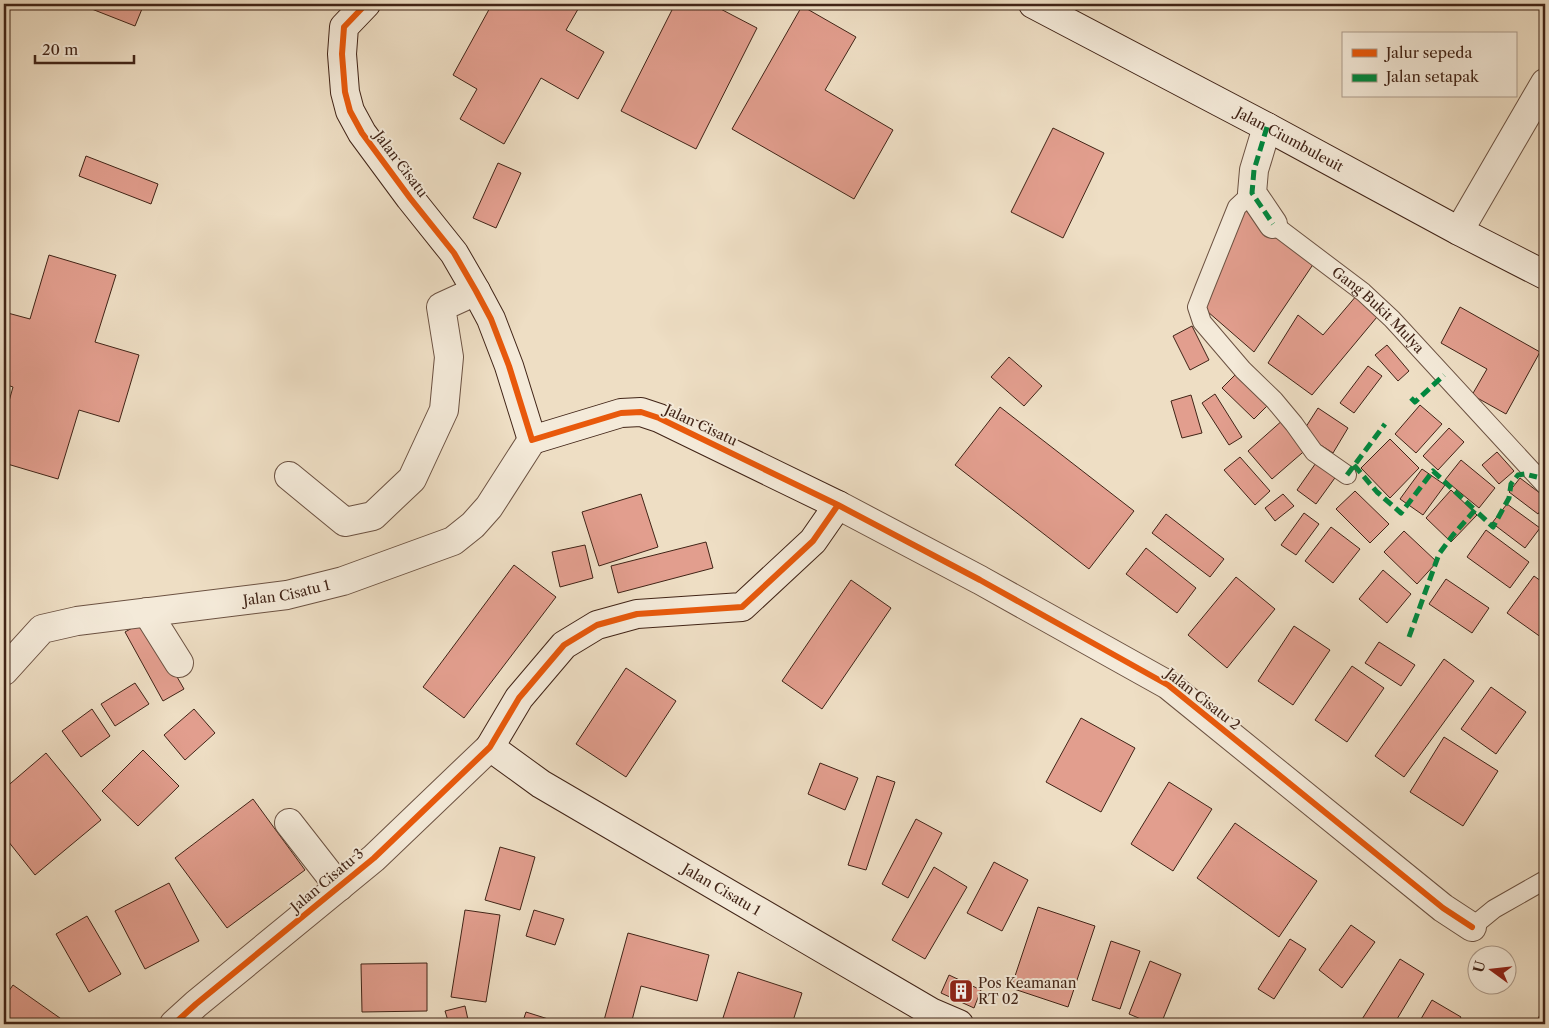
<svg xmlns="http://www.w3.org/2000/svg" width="1549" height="1028" viewBox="0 0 1549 1028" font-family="'Libre Caslon Text',serif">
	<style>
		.building { fill: #e29e8e; stroke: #412417 }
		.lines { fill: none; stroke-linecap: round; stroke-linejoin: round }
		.lane-casing { stroke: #6c5242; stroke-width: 20 }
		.street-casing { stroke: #6c5242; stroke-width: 30 }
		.secondary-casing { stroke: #412417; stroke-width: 30 }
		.lane { stroke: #f4ead9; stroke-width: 18 }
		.street { stroke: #f4ead9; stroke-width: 28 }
		.secondary { stroke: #f4ead9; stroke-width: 28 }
		.quiet { stroke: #00873e; stroke-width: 5; stroke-dasharray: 10 5; stroke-linecap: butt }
		.cycleway-casing { stroke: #f4ead9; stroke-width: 9 }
		.cycleway { stroke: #e8590c; stroke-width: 6 }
		.labels { text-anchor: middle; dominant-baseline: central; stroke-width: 4; stroke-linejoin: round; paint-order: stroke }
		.street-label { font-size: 14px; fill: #412417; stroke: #f4ead9 }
		.poi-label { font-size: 14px; fill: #412417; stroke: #f4ead9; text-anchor: start }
	</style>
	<rect width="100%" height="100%" fill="#eedec4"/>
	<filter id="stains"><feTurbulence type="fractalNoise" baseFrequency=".004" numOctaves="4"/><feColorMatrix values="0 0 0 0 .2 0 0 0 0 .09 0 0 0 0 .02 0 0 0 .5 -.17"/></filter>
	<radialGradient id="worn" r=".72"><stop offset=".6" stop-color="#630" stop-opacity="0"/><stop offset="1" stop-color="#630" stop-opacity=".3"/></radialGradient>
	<path class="building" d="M 79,4 L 144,4 L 135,26 Z
		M 492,4 L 581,4 L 566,30 L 604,52 L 578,99 L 541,78 L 504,144 L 460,119 L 477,89 L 453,75 Z
		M 675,4 L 711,4 L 757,28 L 696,149 L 621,111 Z
		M 802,6 L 856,37 L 825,90 L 893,130 L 854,199 L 732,129 Z
		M 1053,128 L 1104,153 L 1063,238 L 1011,212 Z
		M 86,156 L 158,184 L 151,204 L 79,176 Z
		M 498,163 L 521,173 L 496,228 L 473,218 Z
		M 1240,206 L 1314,263 L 1254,352 L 1200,305 Z
		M 49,255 L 116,275 L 95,342 L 139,355 L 119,422 L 79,410 L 58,479 L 4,463 L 4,419 L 13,387 L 4,384 L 4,312 L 30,319 Z
		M 1357,295 L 1377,317 L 1312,395 L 1268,363 L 1298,315 L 1323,335 Z
		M 1460,307 L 1540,352 L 1506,414 L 1472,395 L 1487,369 L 1441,343 Z
		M 1192,326 L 1209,360 L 1190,370 L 1173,336 Z
		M 1387,345 L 1409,371 L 1398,381 L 1375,355 Z
		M 1009,357 L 1042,386 L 1024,406 L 991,377 Z
		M 1368,366 L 1382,376 L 1354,413 L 1340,403 Z
		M 1239,371 L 1271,402 L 1254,419 L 1222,388 Z
		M 1215,394 L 1242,437 L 1229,445 L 1202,403 Z
		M 1191,395 L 1202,433 L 1182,438 L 1171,401 Z
		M 1420,405 L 1442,424 L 1416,453 L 1395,434 Z
		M 1000,407 L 1134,511 L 1089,569 L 955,465 Z
		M 1318,408 L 1348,428 L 1333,453 L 1302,433 Z
		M 1284,419 L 1309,447 L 1272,479 L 1248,451 Z
		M 1449,428 L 1464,442 L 1438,470 L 1423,456 Z
		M 1390,439 L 1419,468 L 1390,498 L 1361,468 Z
		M 1497,452 L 1514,471 L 1499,484 L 1482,465 Z
		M 1240,457 L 1270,491 L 1255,505 L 1224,470 Z
		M 1318,460 L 1337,475 L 1316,504 L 1297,490 Z
		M 1461,460 L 1495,488 L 1479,508 L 1445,480 Z
		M 1422,469 L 1445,485 L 1423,515 L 1400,499 Z
		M 1520,478 L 1545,497 L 1545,504 L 1538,514 L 1509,492 Z
		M 1451,490 L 1477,515 L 1451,542 L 1426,518 Z
		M 1355,491 L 1389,524 L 1370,543 L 1336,509 Z
		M 641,494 L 658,547 L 599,566 L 582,512 Z
		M 1283,494 L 1294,506 L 1275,521 L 1265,508 Z
		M 1507,504 L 1540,528 L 1525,548 L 1492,523 Z
		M 1304,513 L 1319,524 L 1296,555 L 1281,545 Z
		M 1166,514 L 1224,559 L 1210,577 L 1152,533 Z
		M 1331,527 L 1360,549 L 1333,583 L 1305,561 Z
		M 1486,530 L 1529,562 L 1510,588 L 1467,557 Z
		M 1404,531 L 1437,562 L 1417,584 L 1384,552 Z
		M 706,542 L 713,568 L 618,593 L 611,566 Z
		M 585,545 L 593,578 L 560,587 L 552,552 Z
		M 1146,548 L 1196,588 L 1177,613 L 1126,574 Z
		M 514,565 L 556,597 L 464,718 L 423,687 Z
		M 1383,570 L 1411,594 L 1387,623 L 1359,599 Z
		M 1534,576 L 1545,584 L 1545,640 L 1507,613 Z
		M 1236,577 L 1275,609 L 1227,668 L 1188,635 Z
		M 1446,579 L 1489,608 L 1472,633 L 1429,604 Z
		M 851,580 L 891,608 L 822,709 L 782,681 Z
		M 145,621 L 184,689 L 163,701 L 125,632 Z
		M 1294,626 L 1330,650 L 1293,705 L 1258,681 Z
		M 1379,642 L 1415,665 L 1401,686 L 1365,663 Z
		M 1444,659 L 1474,681 L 1404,777 L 1375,756 Z
		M 1352,666 L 1384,688 L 1347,742 L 1315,720 Z
		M 626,668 L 676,701 L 626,777 L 576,744 Z
		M 135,683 L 149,704 L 115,726 L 101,704 Z
		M 1491,687 L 1526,712 L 1496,754 L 1461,729 Z
		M 92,709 L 110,736 L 81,757 L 62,731 Z
		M 194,709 L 215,733 L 185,760 L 164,735 Z
		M 1081,718 L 1135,748 L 1101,812 L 1046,782 Z
		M 1444,737 L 1498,771 L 1463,826 L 1410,792 Z
		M 143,750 L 179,786 L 138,826 L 102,791 Z
		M 46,753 L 101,820 L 35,875 L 4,836 L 4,789 Z
		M 820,763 L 858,778 L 845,810 L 808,794 Z
		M 877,776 L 895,782 L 866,870 L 848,865 Z
		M 1169,782 L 1212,809 L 1173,871 L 1131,844 Z
		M 253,799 L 305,870 L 227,928 L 175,858 Z
		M 916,819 L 942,833 L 908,898 L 882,884 Z
		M 1235,823 L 1317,881 L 1279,937 L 1197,878 Z
		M 500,847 L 535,857 L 520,910 L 485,900 Z
		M 994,862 L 1028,880 L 1002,931 L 967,913 Z
		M 934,867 L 967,887 L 925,959 L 892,940 Z
		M 169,883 L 199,941 L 145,969 L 115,911 Z
		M 1038,907 L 1095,926 L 1068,1007 L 1011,988 Z
		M 465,910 L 500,915 L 486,1002 L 451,997 Z
		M 534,910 L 564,919 L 555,945 L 526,936 Z
		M 87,916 L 121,974 L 89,992 L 56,934 Z
		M 1351,925 L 1375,942 L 1342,988 L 1319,970 Z
		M 628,933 L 709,955 L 697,1001 L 641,986 L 631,1024 L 603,1024 Z
		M 1290,939 L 1306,949 L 1274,999 L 1258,989 Z
		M 1111,941 L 1140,951 L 1120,1009 L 1092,1000 Z
		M 1400,959 L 1424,974 L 1394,1024 L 1359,1024 Z
		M 1150,961 L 1181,974 L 1161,1024 L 1153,1024 L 1129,1014 Z
		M 427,963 L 427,1011 L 362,1012 L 361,964 Z
		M 738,972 L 802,993 L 792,1024 L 721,1024 Z
		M 949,975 L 981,990 L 974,1008 L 941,993 Z
		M 13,985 L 67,1023 L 66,1024 L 4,1024 L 4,998 Z
		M 1432,1000 L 1461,1017 L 1457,1024 L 1418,1024 Z
		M 465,1006 L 469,1024 L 449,1024 L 445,1011 Z
		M 526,1012 L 564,1024 L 522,1024 Z
		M 1541,1012 L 1545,1014 L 1545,1024 L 1536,1024 Z"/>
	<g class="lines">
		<defs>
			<g id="lane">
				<path d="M 1252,193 L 1237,207 L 1204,289 L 1197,307 L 1202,322 L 1243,370 L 1274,400 L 1294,424 L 1314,452 L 1347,475"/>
				<path id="s1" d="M 1273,224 L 1363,292 L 1392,319 L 1545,485"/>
				<path d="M 1472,927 L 1494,909 L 1545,880"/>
			</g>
			<g id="street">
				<path d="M 1267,127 L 1254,170 L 1252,193 L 1273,224"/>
				<path d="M 1459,231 L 1545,83"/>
				<path d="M 289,476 L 345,522 L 373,516 L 412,479 L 444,410 L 449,357 L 441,307 L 476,291"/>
				<path d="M 838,505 L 980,580 L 1168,685 L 1443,908 L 1472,927"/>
				<path d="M 147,612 L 179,663"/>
				<path id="s2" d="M 4,671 L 42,629 L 77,621 L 287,595 L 343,581 L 453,541 L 473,525 L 489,507 L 532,440"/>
				<path d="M 289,823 L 339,887"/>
				<path d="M 174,1024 L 196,1004 L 374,858 L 490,747"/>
			</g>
			<g id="secondary">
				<path id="s3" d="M 366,4 L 344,27 L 342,54 L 345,92 L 350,111 L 362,133 L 410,198 L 454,253 L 476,291 L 491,319 L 509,366 L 532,440 L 621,413 L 641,412 L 659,418 L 838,505 L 813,541 L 742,607 L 637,614 L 597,625 L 564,645 L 519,698 L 490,747 L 541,784 L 931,1012 L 959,1024"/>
				<path id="s4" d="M 1033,4 L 1267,127 L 1459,231 L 1545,275"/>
			</g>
		</defs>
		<use href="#lane" class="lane-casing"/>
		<use href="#street" class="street-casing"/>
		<use href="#secondary" class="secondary-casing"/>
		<use href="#lane" class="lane"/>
		<use href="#street" class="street"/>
		<use href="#secondary" class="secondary"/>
		<path class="quiet" d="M 1267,127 L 1254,170 L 1252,193 L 1273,224
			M 1411,398 L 1415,402 L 1444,375
			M 1354,465 L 1377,492 L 1401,513 L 1433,471 L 1475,510
			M 1347,475 L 1385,424
			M 1409,637 L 1439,554 L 1453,535 L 1475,510 L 1493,527 L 1509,498 L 1511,484 L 1518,475 L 1525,474 L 1537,477"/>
		<defs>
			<path id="cycleway" d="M 366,4 L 344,27 L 342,54 L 345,92 L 350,111 L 362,133 L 410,198 L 454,253 L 476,291 L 491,319 L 509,366 L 532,440 L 621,413 L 641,412 L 659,418 L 838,505 L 980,580 L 1168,685 L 1443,908 L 1472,927
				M 174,1024 L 196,1004 L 374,858 L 490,747 L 519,698 L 564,645 L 597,625 L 637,614 L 742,607 L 813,541 L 838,505"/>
		</defs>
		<use href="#cycleway" class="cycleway-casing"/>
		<use href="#cycleway" class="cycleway"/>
	</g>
	<defs>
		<symbol id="building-square" viewBox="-11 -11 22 22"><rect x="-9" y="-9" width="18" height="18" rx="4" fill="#8f2418" stroke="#f4ead9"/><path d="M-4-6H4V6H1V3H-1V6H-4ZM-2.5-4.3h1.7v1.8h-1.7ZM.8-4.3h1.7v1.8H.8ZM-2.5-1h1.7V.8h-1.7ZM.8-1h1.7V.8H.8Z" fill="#fff"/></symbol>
	</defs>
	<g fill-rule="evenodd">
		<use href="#building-square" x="947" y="977" width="28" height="28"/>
	</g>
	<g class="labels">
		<g class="street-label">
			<text stroke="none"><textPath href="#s4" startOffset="290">Jalan Ciumbuleuit</textPath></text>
			<text transform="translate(401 164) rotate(53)">Jalan Cisatu</text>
			<text stroke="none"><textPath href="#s1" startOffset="136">Gang Bukit Mulya</textPath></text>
			<text transform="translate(701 425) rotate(25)">Jalan Cisatu</text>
			<text stroke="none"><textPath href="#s2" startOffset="304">Jalan Cisatu 1</textPath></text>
			<text transform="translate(1203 699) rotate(38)">Jalan Cisatu 2</text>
			<text transform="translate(327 880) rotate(-40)">Jalan Cisatu 3</text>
			<text stroke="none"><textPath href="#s3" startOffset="1552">Jalan Cisatu 1</textPath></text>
		</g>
		<g class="poi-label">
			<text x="978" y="983">Pos Keamanan<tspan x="978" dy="16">RT 02</tspan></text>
		</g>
	</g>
	<rect width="1549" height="1028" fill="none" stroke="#eedec4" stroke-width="20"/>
	<rect x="5" y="5" width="1539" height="1018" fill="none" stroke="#412417" stroke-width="2.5"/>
	<rect x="10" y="10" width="1529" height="1008" fill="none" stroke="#412417"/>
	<rect x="1342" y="32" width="175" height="65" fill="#f4ead9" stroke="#ac9b8b"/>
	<rect x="1352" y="49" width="25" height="8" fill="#e8590c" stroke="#ac9b8b"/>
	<text x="1386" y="58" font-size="15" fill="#412417">Jalur sepeda</text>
	<rect x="1352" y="74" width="25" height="8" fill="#00873e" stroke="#ac9b8b"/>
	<text x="1386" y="82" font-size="15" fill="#412417">Jalan setapak</text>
	<g transform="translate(1492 970) rotate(285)"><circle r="24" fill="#f4ead9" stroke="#ac9b8b"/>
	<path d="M0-4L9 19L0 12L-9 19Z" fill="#8f2418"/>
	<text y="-8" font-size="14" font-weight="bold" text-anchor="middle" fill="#412417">U</text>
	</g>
	<path d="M35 55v8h99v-8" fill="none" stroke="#412417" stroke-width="2.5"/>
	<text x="42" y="55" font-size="15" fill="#412417" stroke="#f4ead9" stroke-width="4" paint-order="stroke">20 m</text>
	<rect width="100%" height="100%" filter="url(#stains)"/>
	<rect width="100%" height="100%" fill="url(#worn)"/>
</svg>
